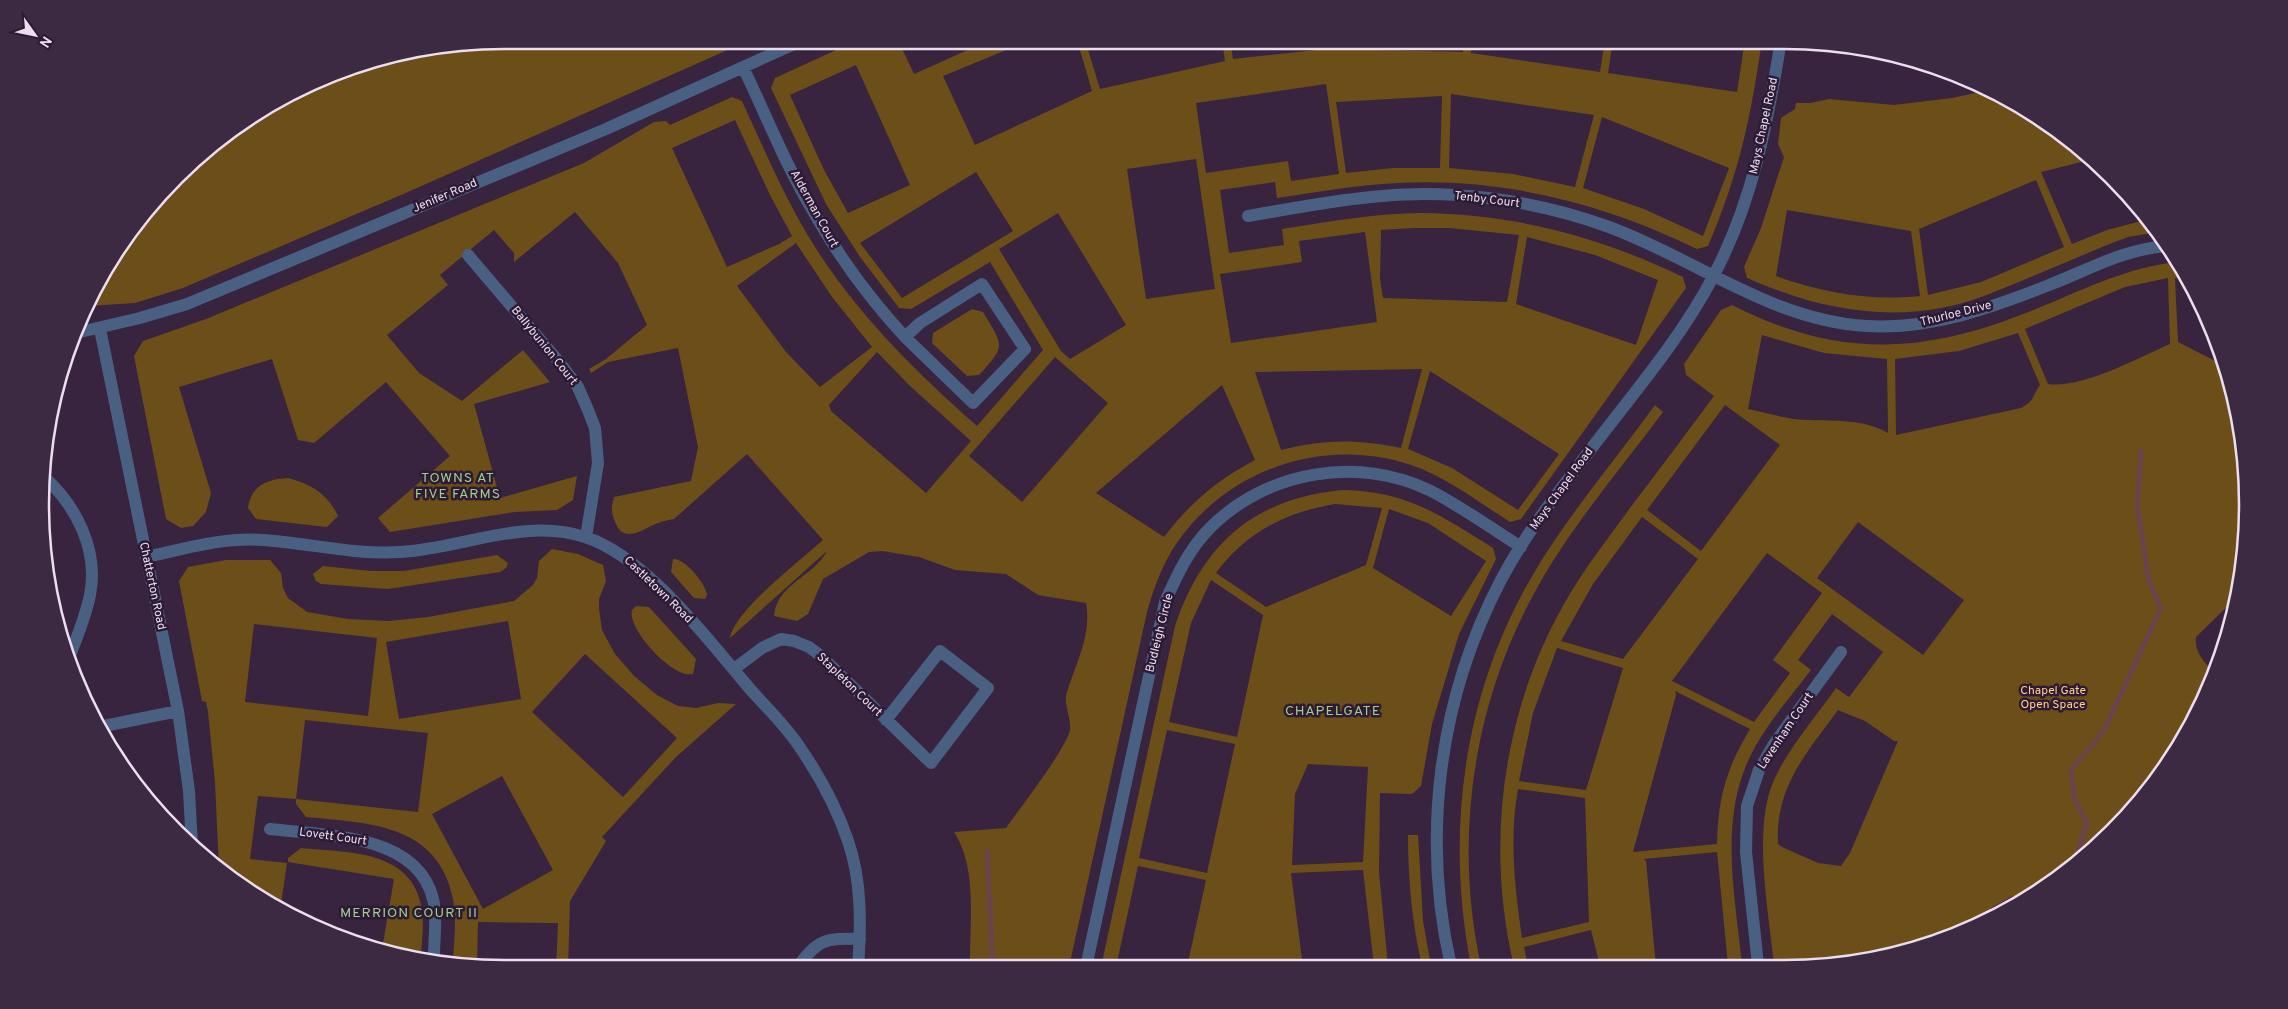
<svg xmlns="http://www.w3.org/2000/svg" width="2288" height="1009" viewBox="0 0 2288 1009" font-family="Overpass,sans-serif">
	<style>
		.green { fill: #6c4e18; fill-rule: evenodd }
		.water { fill: #330007; stroke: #6a434d }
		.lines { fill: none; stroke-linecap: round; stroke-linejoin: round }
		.stream { stroke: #6a434d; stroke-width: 5 }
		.minor { stroke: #496083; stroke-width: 12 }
		.labels { text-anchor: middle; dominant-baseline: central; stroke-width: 5; stroke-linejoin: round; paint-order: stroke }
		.street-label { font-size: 12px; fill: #ebdeef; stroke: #2d1a34 }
		.park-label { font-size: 12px; fill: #ffd18c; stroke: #2d1a34 }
		.neighbourhood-label { font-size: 14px; letter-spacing: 1px; fill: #9fce8e; stroke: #2d1a34 }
		.rim { fill: none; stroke: #ebdeef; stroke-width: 2.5 }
	</style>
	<rect width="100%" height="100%" fill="#38243e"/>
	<path class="green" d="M 505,40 L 750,40 L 408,192 L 183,288 L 135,303 L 89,306 L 102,273 L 198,155 L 272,102 L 355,65 Z
		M 869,40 L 898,40 L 914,74 L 990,40 L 1031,40 L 943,76 L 975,145 L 1092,91 L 1077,40 L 1085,40 L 1100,89 L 1225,61 L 1222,40 L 1230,40 L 1233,59 L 1326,49 L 1326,40 L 1334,40 L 1335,49 L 1463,52 L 1464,40 L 1472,40 L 1471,53 L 1600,72 L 1605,40 L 1613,40 L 1608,73 L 1737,92 L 1745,40 L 1762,40 C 1751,117 1739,174 1708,246 L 1697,249 C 1603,203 1504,178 1398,183 C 1357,185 1317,192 1277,198 L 1275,182 L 1220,190 L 1229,253 L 1284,245 L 1282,229 C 1328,222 1375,213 1422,213 C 1515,214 1600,237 1683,277 L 1686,288 L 1521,519 L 1510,522 C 1478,502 1447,477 1411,465 C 1321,435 1221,471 1171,552 C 1160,571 1153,591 1147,612 L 1069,967 L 967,968 L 970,959 C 970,919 977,867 954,832 L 1006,828 C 1018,811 1069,745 1070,729 C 1071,717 1063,703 1067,692 C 1076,663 1092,634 1086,603 L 1038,595 L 1006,574 L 955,570 L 919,557 L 882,551 L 869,552 L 823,579 L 808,614 L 797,621 L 774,616 C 777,584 813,577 827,551 L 730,638 C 735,610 800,561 823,540 L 747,454 L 674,519 C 668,520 663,521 658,523 C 646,527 625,545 616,524 C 611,513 611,508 614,497 L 691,481 L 698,447 L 678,348 L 608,362 L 591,373 L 589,369 L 606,359 L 647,325 L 618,263 L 575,212 L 514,262 L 514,253 L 494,230 L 440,275 L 448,285 L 387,335 L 419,373 L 462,401 L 523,350 L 550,382 L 474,404 L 500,498 L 577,476 L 573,500 L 557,510 L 515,512 L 390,532 L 378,518 L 450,456 L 386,382 L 314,443 L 298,440 L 272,359 L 179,387 L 211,493 L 206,512 L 193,526 L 181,528 L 166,519 L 134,356 L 143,341 L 206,319 L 584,163 L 654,122 L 666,121 L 670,125 L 732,97 L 742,101 C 765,151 786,201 815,247 C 859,316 916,372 977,426 L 1043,350 L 990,262 L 911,309 L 899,308 L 860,257 L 826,204 L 771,88 L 775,78 L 847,45 L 849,48 ZM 856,65 L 910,185 L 848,213 L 824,170 L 790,95 ZM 1326,84 L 1339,174 L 1291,181 L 1288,161 L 1206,173 L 1196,103 ZM 1451,94 L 1594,115 L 1575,187 L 1513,174 L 1449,168 ZM 1442,96 L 1440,168 L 1393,168 L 1346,173 L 1336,102 ZM 1602,117 L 1729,168 L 1703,236 L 1644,209 L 1583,188 ZM 735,120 L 770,195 L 792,236 L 779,244 L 727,267 L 672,148 ZM 1196,159 L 1215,289 L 1146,299 L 1127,169 ZM 976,172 L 1013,231 L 902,298 L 860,243 ZM 1058,213 L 1126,325 L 1070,359 L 1061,351 L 999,249 ZM 1414,228 L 1449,228 L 1519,235 L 1507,302 L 1383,298 L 1380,279 L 1381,230 ZM 1365,232 L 1377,322 L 1231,343 L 1220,274 L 1302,262 L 1299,241 ZM 1527,237 L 1595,255 L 1658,280 L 1636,345 L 1516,304 ZM 796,243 L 832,297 L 872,347 L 820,387 L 786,352 L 737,286 ZM 877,352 L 910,386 L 971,441 L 926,493 L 831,411 L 829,405 ZM 1055,357 L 1108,403 L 1022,502 L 969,456 ZM 1422,369 L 1401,448 C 1357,439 1325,439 1281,450 L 1255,372 ZM 1430,371 L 1559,454 L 1518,510 L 1452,468 L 1408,449 ZM 1222,385 L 1255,460 C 1217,480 1190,503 1164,537 L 1096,493 Z
		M 1989,90 L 2016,102 L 2093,159 L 2041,172 L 2072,244 L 2107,230 L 2149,219 L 2158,232 L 2128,237 L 2107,245 C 2066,262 2025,280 1984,296 C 1904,326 1823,312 1747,278 L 1744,267 L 1761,228 L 1784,157 L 1778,144 L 1781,118 L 1795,109 L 1796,103 L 1810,103 L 1829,99 L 1894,105 L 1952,98 ZM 2036,180 L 2064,247 L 1981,282 L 1928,295 L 1919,229 ZM 1787,210 L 1911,231 L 1920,296 C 1870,301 1823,293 1776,276 Z
		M 2169,263 L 2178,264 L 2187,278 L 2175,278 L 2178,342 L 2225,366 L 2232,385 L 2246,468 L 2240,500 L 2246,515 L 2244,565 L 2237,597 L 2196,637 C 2194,652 2204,662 2214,672 L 2170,763 L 2090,854 L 1989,921 L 1844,965 L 1774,965 C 1769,912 1752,829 1774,780 C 1789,747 1815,718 1836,688 L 1849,697 L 1883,652 L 1832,614 L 1798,660 L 1811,670 C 1792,695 1770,720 1755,747 C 1717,814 1735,893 1742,965 L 1728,965 L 1717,852 L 1644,859 L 1646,861 L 1656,966 L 1600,966 L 1591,930 L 1524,947 L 1528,966 L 1514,966 C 1485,845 1502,713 1564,604 C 1583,570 1607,540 1630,508 C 1658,471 1686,434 1714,396 L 1686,375 L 1684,364 L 1721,310 L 1732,305 C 1840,360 1927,354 2036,309 C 2080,291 2121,270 2169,263 ZM 2168,278 L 2170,344 C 2138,358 2081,389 2048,384 L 2025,329 L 2125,287 ZM 2018,333 L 2040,385 C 2032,396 2035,401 2021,408 L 1896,435 L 1895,359 L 1959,351 ZM 1762,335 L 1824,353 L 1887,359 L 1888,433 C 1864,419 1836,421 1809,420 C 1789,420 1768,413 1748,409 ZM 1725,405 L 1780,445 L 1701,551 L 1647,510 ZM 1642,517 L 1698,559 L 1623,659 L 1561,641 L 1593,584 ZM 1858,522 L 1964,600 L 1923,655 L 1817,578 ZM 1767,553 L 1822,593 L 1773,660 L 1790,673 L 1754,722 L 1672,681 ZM 1557,648 L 1623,668 L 1586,790 L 1519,781 L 1533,713 ZM 1675,691 L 1750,729 C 1726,769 1718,798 1717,844 L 1633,852 L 1676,695 ZM 1838,710 L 1865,721 L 1894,741 L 1898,741 L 1850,853 L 1841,866 L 1818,863 L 1782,847 L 1778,844 C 1775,787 1806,754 1838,710 ZM 1518,789 L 1585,798 L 1589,922 L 1522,938 C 1515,890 1509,838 1518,789 Z
		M 972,309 L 983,312 C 1004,347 1006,345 979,375 L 967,376 L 932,343 L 933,333 Z
		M 1655,405 L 1663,412 C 1620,470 1571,526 1536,590 C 1473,703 1453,839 1481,966 L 1471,966 C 1445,833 1463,696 1531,578 C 1566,517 1614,462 1655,405 Z
		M 288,478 C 311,484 328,494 338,516 L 327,527 L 256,519 L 248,508 C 251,485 268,479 288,478 Z
		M 1342,490 C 1407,491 1440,515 1493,548 L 1496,559 L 1459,634 L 1432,724 L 1421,786 L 1412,794 L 1380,793 L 1379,872 L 1388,966 L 1374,966 L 1363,870 L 1291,873 L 1303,967 L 1187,967 L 1206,880 L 1138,866 L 1116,967 L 1101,967 L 1175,626 C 1203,543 1254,499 1342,490 ZM 1335,504 L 1382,508 L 1366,565 L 1266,607 L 1216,573 C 1245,533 1286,512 1335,504 ZM 1389,509 L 1428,523 L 1486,561 L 1451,616 L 1373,568 ZM 1211,580 L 1263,615 L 1237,737 L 1169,722 L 1191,623 ZM 1167,730 L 1235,744 L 1207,873 L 1139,858 ZM 1308,764 L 1368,767 L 1363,862 L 1292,865 L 1295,794 Z
		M 552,549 L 578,554 L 603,565 L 606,581 L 599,599 L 599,609 L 602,630 L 615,654 L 634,676 L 657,695 L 678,706 L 696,708 L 718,703 L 736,704 L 676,757 L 602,837 L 606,841 L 570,901 L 568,969 L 556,969 L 558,923 L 478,922 L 477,964 L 453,961 C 454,940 457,919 453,899 C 438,823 367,823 306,817 L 296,804 L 296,799 L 258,796 L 250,859 L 287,863 L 281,904 L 219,870 L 215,782 L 208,712 L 206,702 L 202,701 L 179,581 L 188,567 L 226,560 L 270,560 L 281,573 L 283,588 L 288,598 L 307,612 L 348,619 L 389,621 L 428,617 L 514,601 L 533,585 L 537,578 L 539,561 ZM 508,621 L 521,699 L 399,719 L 386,642 ZM 254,624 L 377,638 L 368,716 L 245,702 ZM 585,654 L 677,738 L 623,797 L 532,712 ZM 305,720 L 428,733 L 418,812 L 296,799 ZM 502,776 L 553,870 L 483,909 L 432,814 Z
		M 497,555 L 508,563 L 506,568 L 500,572 L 388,589 L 321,584 L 316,581 L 313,574 L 323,566 L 371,571 L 404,571 Z
		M 673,559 C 685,558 706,584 707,595 L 705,599 L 694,598 L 671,572 Z
		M 636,606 L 649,607 L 696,659 L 693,674 C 673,679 627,629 632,610 Z
		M 1408,835 L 1418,835 L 1423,921 L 1431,966 L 1422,966 C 1412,923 1408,879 1408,835 Z
		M 301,848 C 349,853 412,849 422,909 C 424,924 422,941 421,955 L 382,949 L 394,879 L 288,862 L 288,858 Z"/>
	<path class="water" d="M 2012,896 L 2024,898 L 1989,921 L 1974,926 L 1991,908 Z"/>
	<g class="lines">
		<path class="stream" d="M 987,852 L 993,968
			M 2080,861 L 2079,849 L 2087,823 L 2074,798 L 2071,770 L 2103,732 L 2161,608 L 2149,582 L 2137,506 L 2141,451"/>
		<path class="minor" d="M 935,40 L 938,40
			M 743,67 C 766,115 786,166 813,211 C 839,257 869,298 905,337 L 920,323 L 982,284 L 1025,349 L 973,403 L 905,337
			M 1248,216 C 1289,209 1330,201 1371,197 C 1450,188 1535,200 1609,227 C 1696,259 1772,321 1867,326 C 1930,330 1991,308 2049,285 C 2088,270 2124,249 2167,246
			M 468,255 L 559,362 L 578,387 L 588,410 L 595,428 L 598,463 L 586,537
			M 100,329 L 178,711 L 189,791 L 192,846
			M 80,332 L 140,318 L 187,304 L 606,129 L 803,40
			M 43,476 C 76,505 99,550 90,595 C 86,615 78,634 71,653
			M 146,557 C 184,549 223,537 262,540 C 308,543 354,555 400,552 C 461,549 524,517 585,537 C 647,557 708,640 750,689 C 767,708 787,727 801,749 C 820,777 837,808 848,841 C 862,881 861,926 858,968
			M 734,669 L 762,648 L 781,639 L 794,641 L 809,647 L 821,656 L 931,763 L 988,688 L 940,651 L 886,720
			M 99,727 L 178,711
			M 270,829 C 328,836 428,833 435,911 C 436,926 434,942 434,957
			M 1758,965 L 1746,852 L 1747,806 L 1759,770 L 1774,744 L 1841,652
			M 1451,966 C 1421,836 1439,698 1501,580 C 1523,538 1553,499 1581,462 C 1626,402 1680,341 1714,275 C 1753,201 1768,121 1781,40
			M 1086,967 L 1165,602 C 1177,575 1189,549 1210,528 C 1266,471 1359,455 1431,491 C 1462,507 1491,528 1521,547
			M 797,968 C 818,939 825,938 860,939"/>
	</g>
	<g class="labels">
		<g class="street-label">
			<text transform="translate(1764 126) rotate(-78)">Mays Chapel Road</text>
			<text transform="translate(445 196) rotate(-23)">Jenifer Road</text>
			<text transform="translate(1487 200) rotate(7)">Tenby Court</text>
			<text transform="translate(814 209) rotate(61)">Alderman Court</text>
			<text transform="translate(1956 314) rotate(-14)">Thurloe Drive</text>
			<text transform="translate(544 346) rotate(51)">Ballybunion Court</text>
			<text transform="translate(1562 489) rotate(-54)">Mays Chapel Road</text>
			<text transform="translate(152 586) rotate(78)">Chatterton Road</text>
			<text transform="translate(658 590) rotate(44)">Castletown Road</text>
			<text transform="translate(1160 633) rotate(-76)">Budleigh Circle</text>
			<text transform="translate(849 685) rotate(44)">Stapleton Court</text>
			<text transform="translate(1786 731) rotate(-56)">Lavenham Court</text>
			<text transform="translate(333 837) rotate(8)">Lovett Court</text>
		</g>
		<g class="park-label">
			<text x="2053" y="691">Chapel Gate<tspan x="2053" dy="14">Open Space</tspan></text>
		</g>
		<g class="neighbourhood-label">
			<text x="458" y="478">TOWNS AT<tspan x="458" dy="16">FIVE FARMS</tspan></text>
			<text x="1333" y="711">CHAPELGATE</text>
			<text x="409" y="913">MERRION COURT II</text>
		</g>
	</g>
	<path d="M0 0H2288V1009H0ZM504 49H1784A455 455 0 0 1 2239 504V505A455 455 0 0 1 1784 960H504A455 455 0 0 1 49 505V504A455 455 0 0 1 504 49Z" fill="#3c2a43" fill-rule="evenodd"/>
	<path class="rim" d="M504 49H1784A455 455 0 0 1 2239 504V505A455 455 0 0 1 1784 960H504A455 455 0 0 1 49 505V504A455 455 0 0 1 504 49Z"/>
	<g transform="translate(35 35) rotate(123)" stroke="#2d1a34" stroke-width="4" paint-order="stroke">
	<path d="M0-4L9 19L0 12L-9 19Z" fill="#ebdeef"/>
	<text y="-8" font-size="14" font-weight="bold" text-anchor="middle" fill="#ebdeef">N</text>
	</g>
</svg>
